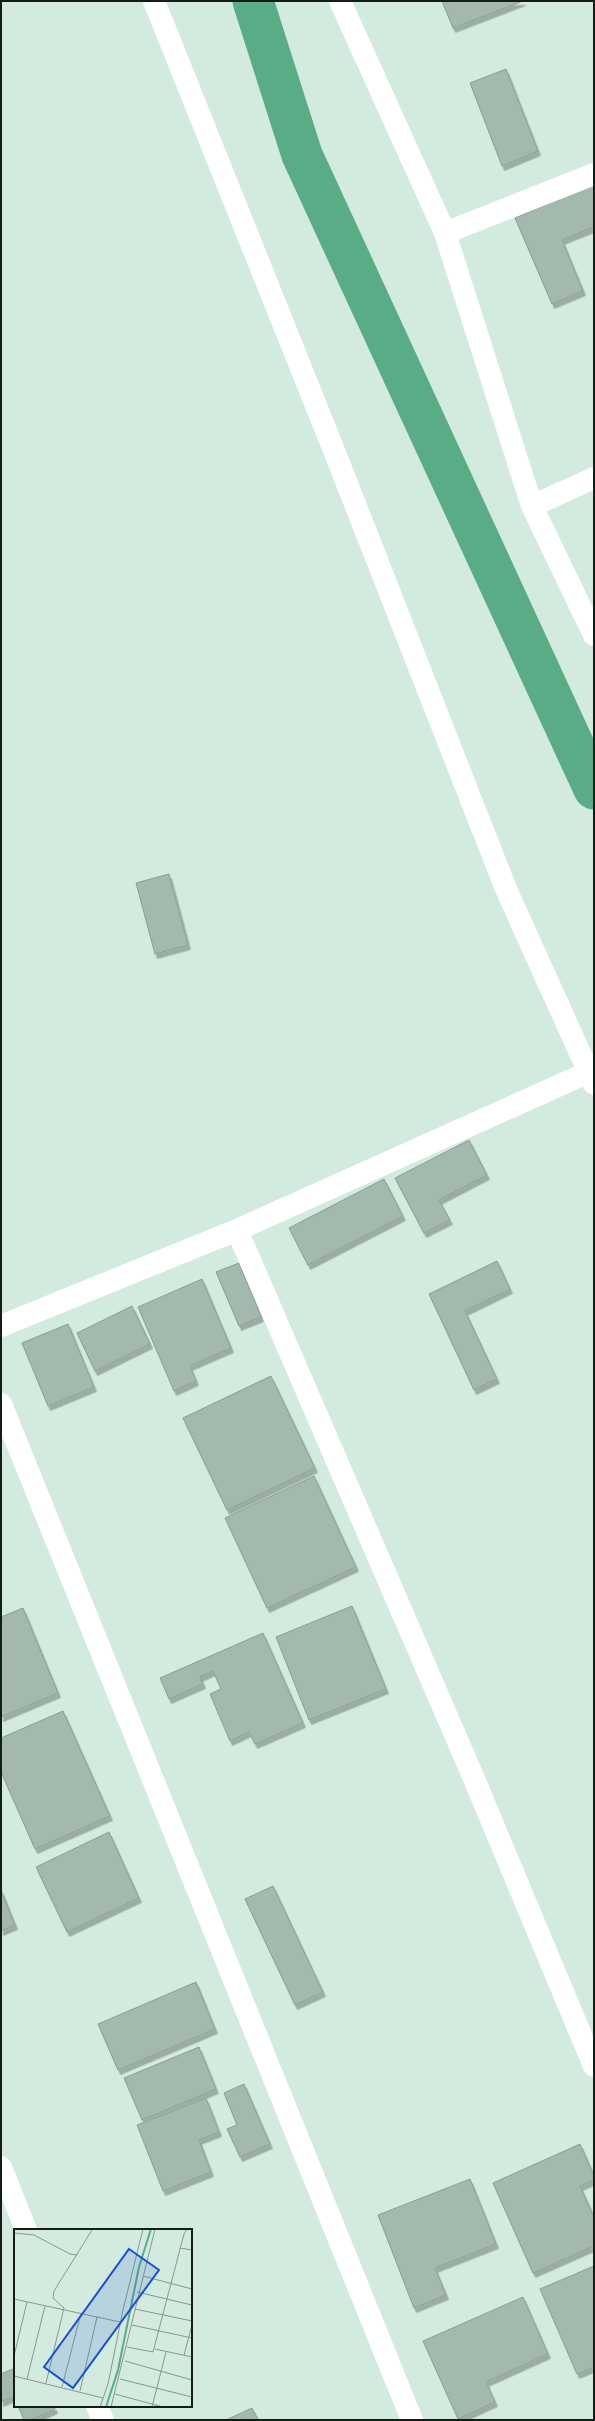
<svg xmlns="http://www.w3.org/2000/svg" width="595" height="2421" viewBox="0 0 595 2421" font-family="'Roboto Condensed',sans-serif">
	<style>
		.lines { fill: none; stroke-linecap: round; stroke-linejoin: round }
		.canal { stroke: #59ac86; stroke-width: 41 }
		.building { fill: #a3b9ad; stroke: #899e93; filter: url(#shadow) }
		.street { stroke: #fff; stroke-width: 22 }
		.secondary { stroke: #fff; stroke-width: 22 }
		.inset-river { fill: none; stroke: #59ac86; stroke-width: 2 }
		.inset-road { fill: none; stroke: #87988f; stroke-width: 1 }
		.view { fill: #1d4ed8; fill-opacity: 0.15; stroke: #1d4ed8; stroke-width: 2 }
		.inset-edge { fill: none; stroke: #141c18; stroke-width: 2 }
	</style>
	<defs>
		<filter id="shadow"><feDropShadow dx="2.5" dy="4.5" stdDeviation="0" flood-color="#0004"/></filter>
	</defs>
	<rect width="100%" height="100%" fill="#d3eade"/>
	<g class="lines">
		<path class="canal" d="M 253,1 L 302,155 L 594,789"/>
	</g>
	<path class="building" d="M 442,1 L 523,1 L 453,28 Z
		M 506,69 L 538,151 L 502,166 L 470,83 Z
		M 594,184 L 594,227 L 562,240 L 583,291 L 552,304 L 515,218 Z
		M 169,874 L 188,945 L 155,954 L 136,883 Z
		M 469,1140 L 487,1175 L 439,1200 L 450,1220 L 424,1233 L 395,1178 Z
		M 384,1179 L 403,1216 L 308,1265 L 289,1228 Z
		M 497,1261 L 510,1289 L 465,1311 L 497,1379 L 474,1390 L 429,1294 Z
		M 239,1263 L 261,1317 L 239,1326 L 216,1272 Z
		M 202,1279 L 231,1348 L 190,1366 L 196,1381 L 174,1391 L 138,1307 Z
		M 132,1306 L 150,1344 L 95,1371 L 77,1333 Z
		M 68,1324 L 94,1387 L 48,1406 L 22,1343 Z
		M 271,1376 L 315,1468 L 227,1510 L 183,1418 Z
		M 314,1476 L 356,1567 L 267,1608 L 225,1518 Z
		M 352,1606 L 386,1689 L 309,1720 L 276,1637 Z
		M 23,1608 L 58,1693 L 1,1717 L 1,1617 Z
		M 263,1633 L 303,1723 L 255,1744 L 249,1732 L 230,1741 L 210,1694 L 221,1689 L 213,1671 L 200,1677 L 203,1684 L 169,1699 L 160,1678 Z
		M 63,1711 L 110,1816 L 35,1849 L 1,1772 L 1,1738 Z
		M 109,1832 L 139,1898 L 67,1932 L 36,1867 Z
		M 273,1886 L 323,1992 L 295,2005 L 245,1899 Z
		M 1,1890 L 15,1925 L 1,1931 Z
		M 196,1982 L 215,2029 L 118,2070 L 98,2024 Z
		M 199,2047 L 216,2089 L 142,2120 L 124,2078 Z
		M 244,2084 L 270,2144 L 240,2157 L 227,2129 L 237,2125 L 224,2093 Z
		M 206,2098 L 219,2132 L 199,2140 L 211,2172 L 163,2191 L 137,2125 Z
		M 580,2144 L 594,2176 L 594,2180 L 580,2186 L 594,2217 L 594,2246 L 533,2273 L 493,2183 Z
		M 470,2179 L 496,2244 L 435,2268 L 446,2295 L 414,2308 L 378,2215 Z
		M 594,2266 L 594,2367 L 577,2374 L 540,2289 Z
		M 523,2297 L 548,2354 L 486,2382 L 495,2402 L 458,2419 L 423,2341 Z
		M 15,2368 L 15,2400 L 13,2397 L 1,2402 L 1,2374 Z
		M 18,2406 L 54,2406 L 55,2409 L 31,2420 L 24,2420 Z
		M 252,2408 L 258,2420 L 226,2420 Z"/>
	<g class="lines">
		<path class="street" d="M 340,1 L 445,233 L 532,506 L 594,635
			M 445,233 L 594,174
			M 532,506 L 594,478
			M 237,1230 L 472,1774 L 594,2066
			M 1,1326 L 237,1230 L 589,1072
			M 1,1404 L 412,2420
			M 1,2167 L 26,2230
			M 97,2406 L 103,2420"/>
		<path class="secondary" d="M 154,1 L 335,453 L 506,889 L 594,1084"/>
	</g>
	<g transform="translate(14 2229)">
		<rect width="178" height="178" fill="#d3eade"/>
		<path class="inset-river" d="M 92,178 L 104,141 L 125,38 L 137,0"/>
		<path class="inset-road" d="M 0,4 L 20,6 L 56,25 L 63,26M 166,19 L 178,21M 129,47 L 178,60M 123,63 L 178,76M 0,70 L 106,93M 121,80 L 178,92M 118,96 L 178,109M 113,118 L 139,123 L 170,5 L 173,0M 141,120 L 178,128M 170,126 L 178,96M 0,127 L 13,73M 111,132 L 178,151M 0,147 L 89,169M 13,150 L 31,77M 106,150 L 178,168M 32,154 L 50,79 L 39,69 L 40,62 L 78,1M 48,158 L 67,84M 66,162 L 83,88M 101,165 L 149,178M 86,178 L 94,155 L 109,81 L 129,0M 97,178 L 141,0M 138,178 L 152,123"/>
		<path class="view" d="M 115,20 L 145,41 L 59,159 L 30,138 Z"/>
		<rect width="178" height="178" class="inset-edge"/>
	</g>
	<rect width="595" height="2421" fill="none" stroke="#141c18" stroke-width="4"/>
</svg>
